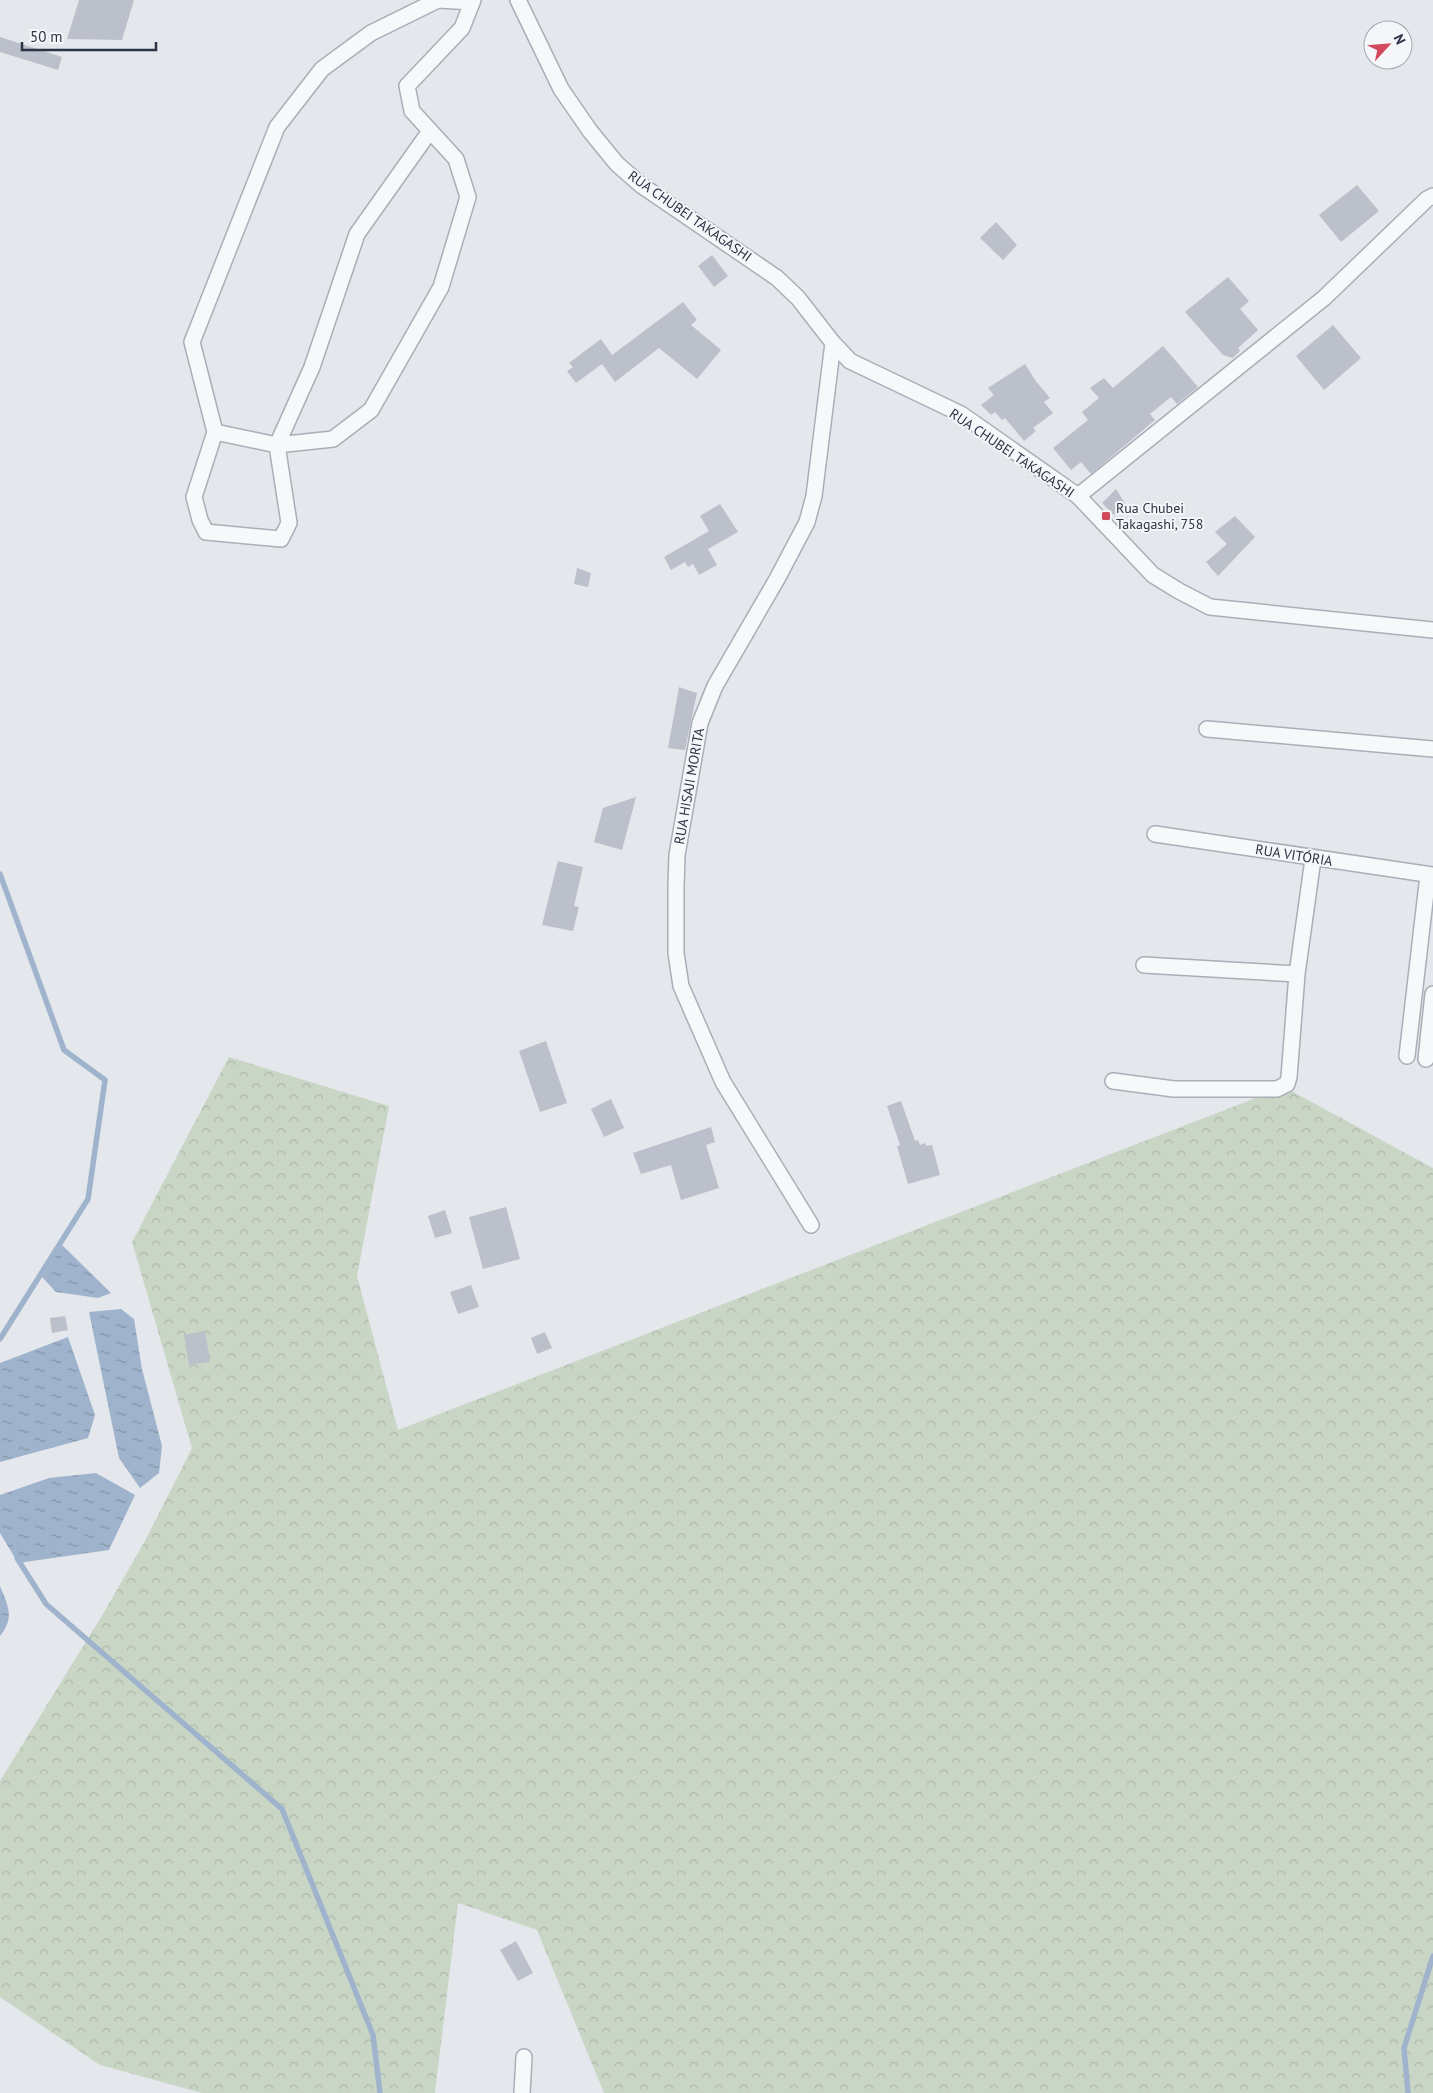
<svg xmlns="http://www.w3.org/2000/svg" width="1433" height="2093" viewBox="0 0 1433 2093" font-family="'PT Sans',sans-serif">
	<style>
		.forest { fill: url(#forest-crowns) }
		.water { fill: url(#water-ripples) }
		.lines { fill: none; stroke-linecap: round; stroke-linejoin: round }
		.stream { stroke: #9fb4cc; stroke-width: 5.5 }
		.building { fill: #bbc0ca }
		.minor-casing { stroke: #a9aeb7; stroke-width: 18 }
		.minor { stroke: #f7f8fa; stroke-width: 15 }
		.poi-dot { fill: #d1495b; stroke: #f4f6f9; stroke-width: 2 }
		.labels { text-anchor: middle; dominant-baseline: central; stroke-width: 4; stroke-linejoin: round; paint-order: stroke }
		.street-label { font-size: 14px; fill: #2b3445; stroke: #f4f6f9 }
		.poi-label { font-size: 14px; fill: #2b3445; stroke: #f4f6f9; text-anchor: start }
	</style>
	<defs>
		<pattern id="forest-crowns" width="20" height="18" patternUnits="userSpaceOnUse" patternTransform="scale(1.25)"><rect width="20" height="18" fill="#c9d6c5"/><path d="M2 6a3 3 0 1 1 6 0M12 15a3 3 0 1 1 6 0" fill="none" stroke="#adb8ab"/></pattern>
		<pattern id="water-ripples" width="26" height="14" patternUnits="userSpaceOnUse" patternTransform="scale(1.25)"><rect width="26" height="14" fill="#9fb4cc"/><path d="M2 4q2-2 4 0t4 0M15 11q2-2 4 0t4 0" fill="none" stroke="#8293a7"/></pattern>
	</defs>
	<rect width="100%" height="100%" fill="#e4e7ec"/>
	<path class="forest" d="M 229,1057 L 389,1106 L 357,1276 L 398,1430 L 1284,1087 L 1433,1168 L 1433,2093 L 604,2093 L 537,1930 L 458,1903 L 435,2093 L 202,2093 L 100,2065 L 0,1997 L 0,1781 L 103,1614 L 145,1541 L 192,1448 L 132,1242 Z"/>
	<path class="water" d="M 62,1245 L 111,1293 L 98,1298 L 56,1292 L 42,1277 Z
		M 121,1309 L 134,1319 L 142,1369 L 162,1446 L 159,1473 L 140,1488 L 119,1458 L 89,1312 Z
		M 68,1337 L 95,1415 L 88,1438 L 0,1462 L 0,1363 Z
		M 96,1473 L 135,1495 L 109,1550 L 18,1563 L 0,1533 L 0,1495 L 49,1478 Z
		M 0,1586 C 8,1606 15,1617 0,1636 Z"/>
	<g class="lines">
		<path class="stream" d="M 0,874 L 64,1050 L 105,1080 L 88,1199 L 0,1339
			M 17,1558 L 46,1604 L 282,1809 L 373,2035 L 380,2093
			M 1408,2093 L 1404,2048 L 1433,1956"/>
	</g>
	<path class="building" d="M 79,0 L 134,0 L 122,40 L 67,39 Z
		M 0,37 L 62,57 L 58,70 L 0,52 Z
		M 1357,185 L 1379,211 L 1341,242 L 1319,215 Z
		M 996,222 L 1017,245 L 1003,260 L 980,238 Z
		M 712,255 L 728,276 L 714,287 L 698,266 Z
		M 1228,277 L 1249,301 L 1240,309 L 1258,330 L 1238,348 L 1240,351 L 1233,358 L 1223,355 L 1185,312 Z
		M 683,302 L 697,320 L 691,325 L 721,350 L 697,379 L 659,348 L 615,382 L 602,364 L 576,383 L 567,371 L 573,367 L 569,363 L 601,339 L 612,355 Z
		M 1333,325 L 1361,358 L 1324,390 L 1296,356 Z
		M 1163,346 L 1198,387 L 1177,404 L 1171,397 L 1150,414 L 1155,420 L 1091,474 L 1081,462 L 1071,470 L 1053,448 L 1088,420 L 1082,412 L 1099,398 L 1090,388 L 1104,378 L 1113,388 Z
		M 1025,364 L 1035,380 L 1050,398 L 1044,402 L 1053,413 L 1033,428 L 1036,431 L 1024,441 L 1005,418 L 1002,420 L 995,412 L 991,415 L 981,405 L 994,395 L 988,388 Z
		M 1116,489 L 1126,505 L 1114,515 L 1102,503 Z
		M 720,504 L 738,532 L 708,549 L 717,565 L 699,575 L 693,564 L 688,567 L 685,562 L 671,570 L 664,557 L 709,531 L 700,516 Z
		M 1235,516 L 1255,537 L 1218,576 L 1206,562 L 1227,544 L 1215,532 Z
		M 577,568 L 591,573 L 588,587 L 574,584 Z
		M 679,687 L 697,693 L 685,750 L 668,748 Z
		M 636,797 L 622,850 L 594,842 L 603,808 Z
		M 558,861 L 583,867 L 574,906 L 579,907 L 573,931 L 542,925 Z
		M 546,1041 L 567,1103 L 540,1112 L 519,1051 Z
		M 611,1099 L 624,1128 L 604,1137 L 591,1109 Z
		M 901,1101 L 915,1141 L 918,1140 L 920,1145 L 926,1143 L 926,1146 L 932,1145 L 940,1175 L 908,1184 L 897,1146 L 900,1145 L 887,1106 Z
		M 711,1127 L 715,1142 L 706,1145 L 719,1188 L 681,1200 L 671,1165 L 641,1174 L 633,1153 Z
		M 506,1207 L 520,1259 L 483,1269 L 469,1217 Z
		M 445,1210 L 452,1233 L 435,1238 L 428,1216 Z
		M 471,1285 L 479,1307 L 458,1314 L 450,1292 Z
		M 65,1316 L 68,1330 L 52,1333 L 50,1318 Z
		M 205,1331 L 210,1362 L 189,1365 L 184,1335 Z
		M 545,1332 L 552,1348 L 537,1354 L 531,1338 Z
		M 516,1941 L 533,1973 L 518,1981 L 500,1950 Z"/>
	<g class="lines">
		<defs>
			<path id="minor" d="M 438,0 L 371,33 L 322,69 L 277,127 L 192,342 L 215,432 L 277,445 L 333,439 L 371,410 L 441,287 L 468,197 L 456,159 L 412,111 L 407,86 L 462,28 L 473,0
				M 439,0 L 472,2
				M 518,0 L 561,89 L 590,131 L 617,164 L 641,185 L 777,278 L 798,298 L 833,343 L 850,361 L 961,414 L 1078,496 L 1153,575 L 1179,591 L 1210,607 L 1433,630
				M 215,432 L 194,497 L 200,520 L 206,532 L 281,539 L 289,523 L 277,445 L 312,367 L 357,234 L 430,131
				M 1078,496 L 1324,298 L 1427,199 L 1433,196
				M 1207,729 L 1433,749
				M 1155,834 L 1433,875
				M 1144,965 L 1297,974
				M 1407,1056 L 1428,875
				M 1426,1059 L 1433,994
				M 1113,1081 L 1174,1089 L 1277,1089 L 1287,1084 L 1289,1077 L 1297,974 L 1313,859
				M 811,1225 L 723,1082 L 681,986 L 676,953 L 676,886 L 677,855 L 700,723 L 715,686 L 777,579 L 807,522 L 814,496 L 833,343
				M 522,2093 L 524,2057"/>
		</defs>
		<use href="#minor" class="minor-casing"/>
		<use href="#minor" class="minor"/>
	</g>
	<rect class="poi-dot" x="1101" y="511" width="10" height="10" rx="2.5"/>
	<g class="labels">
		<g class="street-label">
			<text transform="translate(690 216) rotate(35)">RUA CHUBEI TAKAGASHI</text>
			<text transform="translate(1012 453) rotate(34)">RUA CHUBEI TAKAGASHI</text>
			<text transform="translate(689 786) rotate(-80)">RUA HISAJI MORITA</text>
			<text transform="translate(1294 855) rotate(9)">RUA VITÓRIA</text>
		</g>
		<g class="poi-label">
			<text x="1116" y="508">Rua Chubei<tspan x="1116" dy="16">Takagashi, 758</tspan></text>
		</g>
	</g>
	<g transform="translate(1388 45) rotate(64)"><circle r="24" fill="#f4f6f9" stroke="#a4a8b1"/>
	<path d="M0-4L9 19L0 12L-9 19Z" fill="#d1495b"/>
	<text y="-8" font-size="14" font-weight="bold" text-anchor="middle" fill="#2b3445">N</text>
	</g>
	<path d="M22 42v8h134v-8" fill="none" stroke="#2b3445" stroke-width="2.5"/>
	<text x="30" y="42" font-size="15" fill="#2b3445" stroke="#f4f6f9" stroke-width="4" paint-order="stroke">50 m</text>
</svg>
